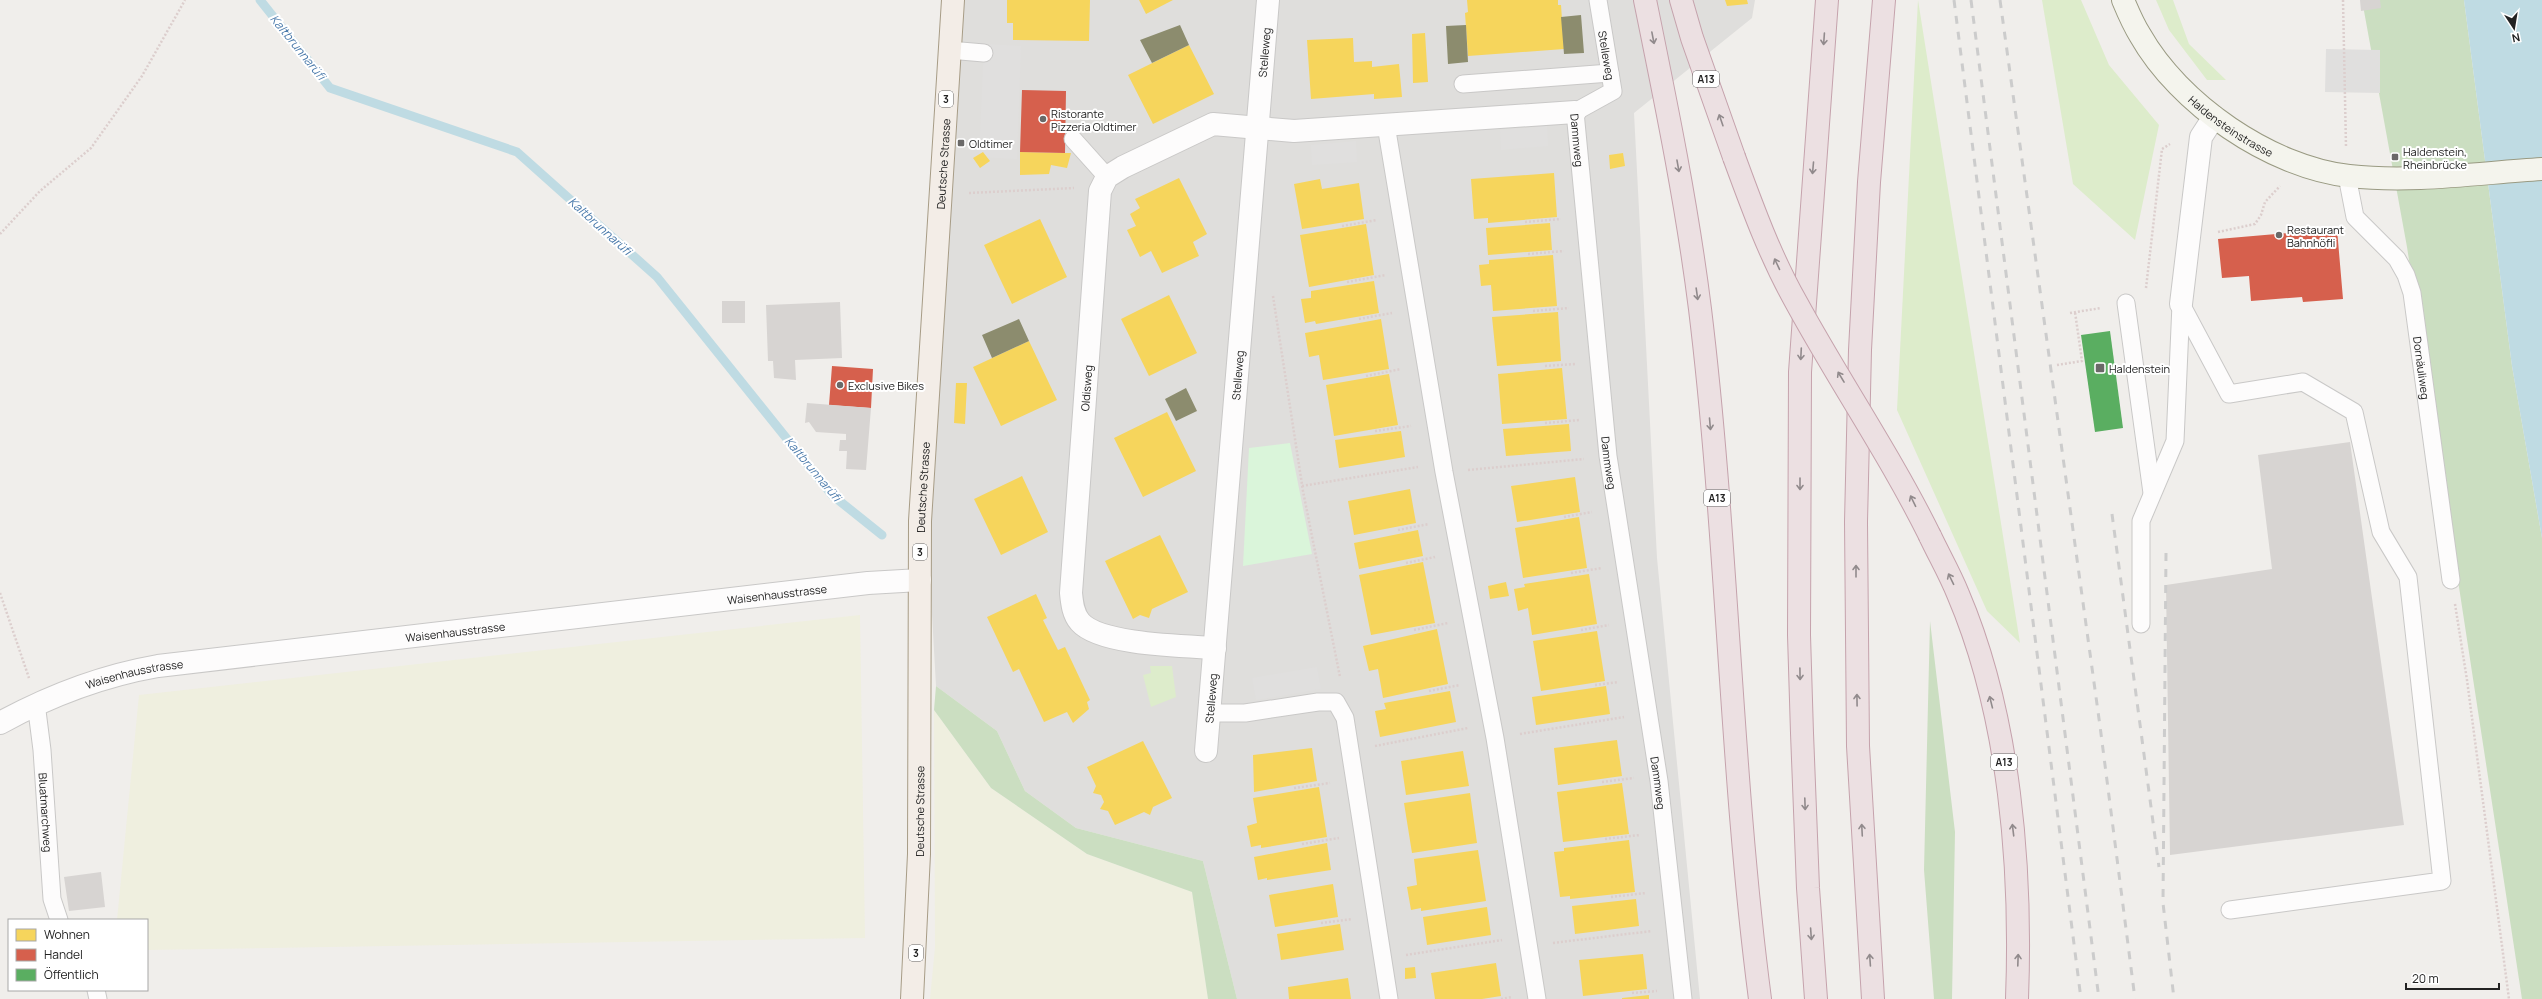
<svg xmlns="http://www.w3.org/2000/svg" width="2542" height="999" viewBox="0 0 2542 999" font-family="Manrope,sans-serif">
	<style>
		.residential { fill: #dfdedc }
		.farmland { fill: #efefdf }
		.grass { fill: #ddeccb }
		.forest { fill: #cbdec1 }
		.park { fill: #daf5da }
		.parking { fill: #e0dfde }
		.water { fill: #bfdbe3 }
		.homes { fill: #f6d55c }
		.shops { fill: #d6604d }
		.public { fill: #5aae61 }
		.industry { fill: #8c8c6e }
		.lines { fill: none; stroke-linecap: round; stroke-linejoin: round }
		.stream { stroke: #bfdbe3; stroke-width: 9 }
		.building { fill: #d7d4d2 }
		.lane-casing { stroke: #c9c8c7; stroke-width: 19 }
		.street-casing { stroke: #c9c8c7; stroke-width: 24 }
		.secondary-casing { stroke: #999a82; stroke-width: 24 }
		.primary-casing { stroke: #a79c86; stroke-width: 24 }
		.highway-casing { stroke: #c5a2ac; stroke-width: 24 }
		.path { stroke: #dccecd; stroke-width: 2.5; stroke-dasharray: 2 2; stroke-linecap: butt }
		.lane { stroke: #fdfcfc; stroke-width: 17 }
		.street { stroke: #fdfcfc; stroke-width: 22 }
		.secondary { stroke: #f4f4ed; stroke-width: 22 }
		.primary { stroke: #f3ede7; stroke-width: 22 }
		.highway { stroke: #ece0e2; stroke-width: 22 }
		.rail { stroke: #ccc; stroke-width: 3; stroke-dasharray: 8 8; stroke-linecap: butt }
		.highway-bridge-casing { stroke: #c5a2ac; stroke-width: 24; stroke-linecap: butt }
		.highway-bridge { stroke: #ece0e2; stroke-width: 22 }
		.oneway { stroke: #918a8c }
		.poi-dot { fill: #6a6968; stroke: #fff; stroke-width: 1.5 }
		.labels { text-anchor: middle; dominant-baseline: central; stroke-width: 4; stroke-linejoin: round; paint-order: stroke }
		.shield { fill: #fff; stroke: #646464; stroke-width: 1 }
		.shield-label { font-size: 10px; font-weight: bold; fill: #222 }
		.street-label { font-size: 11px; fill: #222; stroke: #fff }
		.poi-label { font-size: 11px; fill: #222; stroke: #fff; text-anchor: start }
		.water-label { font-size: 12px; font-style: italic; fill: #4a7aab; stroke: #fff }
	</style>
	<rect width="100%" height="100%" fill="#f0eeeb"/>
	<path class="residential" d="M 953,0 L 1755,0 L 1752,18 L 1634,113 L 1657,558 L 1700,999 L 1237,999 L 1203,861 L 1076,828 L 1025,791 L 997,731 L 936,686 L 923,452 Z"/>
	<path class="farmland" d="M 860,615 L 865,938 L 147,950 L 147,920 L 117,920 L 139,695 Z
		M 934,710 L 991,788 L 1087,854 L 1192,892 L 1208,999 L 930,999 L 935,947 Z"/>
	<path class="grass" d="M 1918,0 L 2020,643 L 1987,611 L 1897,410 Z
		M 2042,0 L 2081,0 L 2109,65 L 2159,125 L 2135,240 L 2073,184 Z
		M 2156,0 L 2173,0 L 2189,44 L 2226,80 L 2207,80 L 2169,30 Z
		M 1150,666 L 1172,666 L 1176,697 L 1151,707 L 1143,675 L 1151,673 Z"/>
	<path class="forest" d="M 2362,0 L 2464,0 L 2512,366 L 2542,538 L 2542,999 L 2522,999 L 2407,247 Z
		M 1930,621 L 1955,832 L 1952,999 L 1934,999 L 1924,870 Z
		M 936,686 L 997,731 L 1025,791 L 1076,828 L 1203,861 L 1237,999 L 1208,999 L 1192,892 L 1087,854 L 991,788 L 934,710 Z"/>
	<path class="park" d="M 1290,443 L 1312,554 L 1243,566 L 1249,448 Z"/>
	<path class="parking" d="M 984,44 L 1021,46 L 1017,159 L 979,157 Z
		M 2326,49 L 2380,50 L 2380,93 L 2325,92 Z
		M 1547,126 L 1548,146 L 1501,150 L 1500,130 Z
		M 1356,141 L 1357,162 L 1312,165 L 1311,145 Z
		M 1317,667 L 1321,689 L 1256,700 L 1252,678 Z"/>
	<path class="water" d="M 2464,0 L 2542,0 L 2542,538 L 2512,366 Z"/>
	<path class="homes" d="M 1007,0 L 1090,0 L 1089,41 L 1013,40 L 1013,23 L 1007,23 Z
		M 1139,0 L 1173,0 L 1146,14 Z
		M 1467,0 L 1558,0 L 1558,5 L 1561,5 L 1564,49 L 1468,56 L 1465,13 L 1468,12 Z
		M 1725,0 L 1747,0 L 1748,4 L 1727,6 Z
		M 1425,33 L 1428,82 L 1413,83 L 1412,34 Z
		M 1353,38 L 1354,62 L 1372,61 L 1372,67 L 1399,64 L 1402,97 L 1374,99 L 1374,94 L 1311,99 L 1307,40 Z
		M 1189,45 L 1214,94 L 1153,124 L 1128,75 Z
		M 983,152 L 990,161 L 980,168 L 973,158 Z
		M 1020,152 L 1065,153 L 1071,153 L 1067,168 L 1051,165 L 1049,174 L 1020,175 Z
		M 1623,153 L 1625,166 L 1610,169 L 1609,155 Z
		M 1554,173 L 1557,217 L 1488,223 L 1488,218 L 1474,219 L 1471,179 Z
		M 1179,178 L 1207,234 L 1193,242 L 1199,256 L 1162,273 L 1151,251 L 1140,257 L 1127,230 L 1136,226 L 1130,214 L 1140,208 L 1135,199 Z
		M 1320,179 L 1322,189 L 1359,183 L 1364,219 L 1302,229 L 1294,184 Z
		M 1040,219 L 1067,277 L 1012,304 L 984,245 Z
		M 1550,223 L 1552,250 L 1488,255 L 1486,228 Z
		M 1366,224 L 1374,275 L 1309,287 L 1300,235 Z
		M 1553,255 L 1557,306 L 1493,311 L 1491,285 L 1481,286 L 1479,265 L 1489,264 L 1489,260 Z
		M 1374,281 L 1379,313 L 1316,324 L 1315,321 L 1305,323 L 1301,299 L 1311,298 L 1311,291 Z
		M 1169,295 L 1197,353 L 1149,376 L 1121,319 Z
		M 1558,312 L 1561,361 L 1497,366 L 1492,317 Z
		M 1381,319 L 1389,369 L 1323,380 L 1319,355 L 1309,357 L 1305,333 Z
		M 1029,341 L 1057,400 L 1001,426 L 973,367 Z
		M 1562,368 L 1567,419 L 1502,424 L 1498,374 Z
		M 1389,374 L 1398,425 L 1334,436 L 1326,385 Z
		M 956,383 L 967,383 L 965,424 L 954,423 Z
		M 1167,412 L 1196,471 L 1143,497 L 1114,438 Z
		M 1569,424 L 1571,451 L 1506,456 L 1503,429 Z
		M 1401,431 L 1405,457 L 1339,468 L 1335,440 Z
		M 1022,476 L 1048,532 L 1001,555 L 974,499 Z
		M 1575,477 L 1580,512 L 1517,522 L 1511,486 Z
		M 1410,489 L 1416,523 L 1354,535 L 1348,501 Z
		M 1579,517 L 1587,568 L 1523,578 L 1515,528 Z
		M 1418,530 L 1423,556 L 1359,569 L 1354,543 Z
		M 1160,535 L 1188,592 L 1152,609 L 1149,618 L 1140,615 L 1133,619 L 1105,561 Z
		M 1423,562 L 1435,623 L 1371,635 L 1359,575 Z
		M 1589,574 L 1597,624 L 1532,635 L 1528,608 L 1518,611 L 1514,589 L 1525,587 L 1524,584 Z
		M 1506,582 L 1509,596 L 1490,599 L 1488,586 Z
		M 1036,594 L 1047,618 L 1043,620 L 1058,650 L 1065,647 L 1090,700 L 1087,702 L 1089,709 L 1073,723 L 1067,712 L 1044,722 L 1019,669 L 1013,672 L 987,617 Z
		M 1437,629 L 1448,684 L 1383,698 L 1378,669 L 1369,671 L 1363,646 Z
		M 1597,631 L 1605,681 L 1541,691 L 1533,641 Z
		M 1606,686 L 1610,714 L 1536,725 L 1532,697 Z
		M 1450,691 L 1456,722 L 1380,737 L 1375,711 L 1386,709 L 1384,703 Z
		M 1617,740 L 1622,776 L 1558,785 L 1554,748 Z
		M 1143,741 L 1172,798 L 1153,807 L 1150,815 L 1144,812 L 1115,825 L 1108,811 L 1100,809 L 1104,802 L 1101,795 L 1093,793 L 1096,786 L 1087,767 Z
		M 1312,748 L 1317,781 L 1254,792 L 1253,755 Z
		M 1463,751 L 1469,786 L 1406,795 L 1401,761 Z
		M 1622,783 L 1629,834 L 1563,842 L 1557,792 Z
		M 1319,787 L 1327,837 L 1261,848 L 1261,845 L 1251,847 L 1247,826 L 1257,823 L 1253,798 Z
		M 1470,793 L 1477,843 L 1412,853 L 1404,803 Z
		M 1629,840 L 1635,892 L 1570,899 L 1570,896 L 1560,897 L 1554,852 L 1564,851 L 1564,848 Z
		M 1327,843 L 1331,870 L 1267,880 L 1267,878 L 1258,880 L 1254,857 Z
		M 1478,850 L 1486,901 L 1421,911 L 1421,908 L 1411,910 L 1407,887 L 1417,885 L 1414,859 Z
		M 1333,884 L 1338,917 L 1275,927 L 1269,895 Z
		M 1636,899 L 1639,926 L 1575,934 L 1572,906 Z
		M 1487,907 L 1491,935 L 1427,945 L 1423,917 Z
		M 1340,924 L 1344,950 L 1281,960 L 1277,934 Z
		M 1643,954 L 1647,989 L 1583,996 L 1579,960 Z
		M 1496,963 L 1501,996 L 1482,999 L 1435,999 L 1431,973 Z
		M 1415,967 L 1416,978 L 1405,979 L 1405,968 Z
		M 1348,978 L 1351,999 L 1289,999 L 1288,987 Z
		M 1649,995 L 1649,999 L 1622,999 L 1622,998 Z"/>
	<path class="shops" d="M 1022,90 L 1066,91 L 1065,153 L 1020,152 Z
		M 2337,229 L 2343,299 L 2303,302 L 2302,297 L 2251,301 L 2249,276 L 2222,278 L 2218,239 Z
		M 832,366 L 873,369 L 871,408 L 829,405 Z"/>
	<path class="public" d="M 2110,331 L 2123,428 L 2095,432 L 2081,335 Z"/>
	<path class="industry" d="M 1581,15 L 1584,53 L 1564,54 L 1561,17 Z
		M 1180,25 L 1189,45 L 1152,63 L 1140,40 Z
		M 1466,25 L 1468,62 L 1448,64 L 1446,26 Z
		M 1019,319 L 1029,341 L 992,358 L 982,335 Z
		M 1186,388 L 1197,411 L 1176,421 L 1165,399 Z"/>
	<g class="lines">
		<path class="stream" d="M 260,0 L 330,88 L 517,152 L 657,277 L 832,495 L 882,535"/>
	</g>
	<path class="building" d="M 2360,0 L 2380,0 L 2381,8 L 2361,11 Z
		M 722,301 L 745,301 L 745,323 L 722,323 Z
		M 840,302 L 842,358 L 795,360 L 796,380 L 774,378 L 773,361 L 768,361 L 766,305 Z
		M 807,403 L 871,408 L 866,470 L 846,469 L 847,451 L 839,451 L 840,440 L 846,440 L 846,434 L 816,432 L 809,422 L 805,423 Z
		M 2350,442 L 2404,825 L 2170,855 L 2166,585 L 2272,569 L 2258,455 Z
		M 101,872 L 105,907 L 69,911 L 64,877 Z"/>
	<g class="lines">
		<defs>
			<g id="lane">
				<path id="s1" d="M 1598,0 L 1613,91 L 1575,112 L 1608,456 L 1659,781 L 1683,999"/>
				<path d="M 949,50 L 984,53"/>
				<path d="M 1463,84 L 1610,73"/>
				<path d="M 1386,125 L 1444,472 L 1495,738 L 1537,999"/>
				<path d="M 1073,139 L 1107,177"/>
				<path id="s2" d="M 2347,176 L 2355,217 L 2397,259 L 2406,275 L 2412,293 L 2451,580"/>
				<path d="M 2126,303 L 2152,493"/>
				<path d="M 2181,304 L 2229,394 L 2303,382 L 2354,412 L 2381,532 L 2408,577 L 2442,881 L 2230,910"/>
				<path d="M 2141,624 L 2141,521 L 2175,441 L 2181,304"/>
				<path id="s3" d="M 36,703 L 42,750 L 52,899 L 59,920"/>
				<path d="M 1209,713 L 1245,713 L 1318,702 L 1336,702 L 1345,718 L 1389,999"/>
				<path d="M 96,990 L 98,999"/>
			</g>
			<g id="street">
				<path d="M 2181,304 L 2201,137 L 2214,117"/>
				<path id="s4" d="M 1215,648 C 1185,646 1100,645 1080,622 C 1073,614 1072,603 1071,593 L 1100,191 L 1107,177 L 1123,167 L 1213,124 L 1294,131 L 1575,112"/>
				<path id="s5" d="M 0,723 C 51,695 101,676 158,666 L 868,583 L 920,580"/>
				<path id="s6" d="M 1206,751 L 1268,0"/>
			</g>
			<g id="secondary">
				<path id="s7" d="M 2123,0 C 2128,12 2133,24 2140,35 C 2179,104 2270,167 2349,176 C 2413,183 2478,173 2542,169"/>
			</g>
			<g id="primary">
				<path id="s8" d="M 912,999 L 919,854 L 920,521 L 953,0"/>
			</g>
			<path id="highway" d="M 1645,0 C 1666,103 1687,205 1700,309 C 1728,538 1730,770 1760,999
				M 1681,0 L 1692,38 L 1734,157
				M 1930,536 C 1939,555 1950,574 1958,594 C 2010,716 2022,867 2017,999
				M 1816,999 L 1808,888 L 1802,733 L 1799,635 L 1800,372 L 1827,0
				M 1873,999 L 1858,746 L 1856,522 L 1860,350 L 1869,182 L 1884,0"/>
		</defs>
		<use href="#lane" class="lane-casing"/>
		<use href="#street" class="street-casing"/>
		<use href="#secondary" class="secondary-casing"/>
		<use href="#primary" class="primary-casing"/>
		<use href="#highway" class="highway-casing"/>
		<path class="path" d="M 2343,0 L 2346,147
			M 969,193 L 1074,188
			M 1525,222 L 1561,219
			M 1342,226 L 1377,220
			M 2218,232 L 2255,224 L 2261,215 L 2265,202 L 2280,186
			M 0,234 L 40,191 L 91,148 L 142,76 L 185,0
			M 1528,254 L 1564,251
			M 1347,282 L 1386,275
			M 2146,288 L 2162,149 L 2170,144
			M 1273,296 L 1303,491 L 1340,677
			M 1533,311 L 1569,308
			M 2070,313 L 2101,308
			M 1359,319 L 1392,313
			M 2057,365 L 2082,361 L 2075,312
			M 1545,366 L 1575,364
			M 1366,376 L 1401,369
			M 1545,423 L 1580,420
			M 1375,431 L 1411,426
			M 1468,470 L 1584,459
			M 1302,486 L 1418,467
			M 1564,517 L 1592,512
			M 1398,530 L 1429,524
			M 1406,563 L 1435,557
			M 1571,573 L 1602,568
			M 0,593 L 29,678
			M 2455,604 L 2467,680 L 2509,999
			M 1414,630 L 1448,623
			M 1581,630 L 1609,625
			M 1595,685 L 1618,682
			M 1429,691 L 1460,685
			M 1520,734 L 1624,717
			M 1375,746 L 1468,728
			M 1602,782 L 1634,778
			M 1294,788 L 1330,783
			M 1605,839 L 1640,835
			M 1302,844 L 1339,838
			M 1611,897 L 1646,893
			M 1321,923 L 1352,919
			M 1553,943 L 1652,931
			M 1406,955 L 1502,940
			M 1632,993 L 1657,991
			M 1501,999 L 1512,997"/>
		<use href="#lane" class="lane"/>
		<use href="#street" class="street"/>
		<use href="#secondary" class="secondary"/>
		<use href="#primary" class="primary"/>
		<use href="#highway" class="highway"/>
		<path class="rail" d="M 1954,0 L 2081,999
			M 1971,0 L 2099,999
			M 2000,0 L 2100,726 L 2135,999
			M 2112,514 L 2159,867
			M 2166,553 L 2163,903 L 2174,999"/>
		<defs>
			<path id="highway-bridge" d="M 1734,157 C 1752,206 1770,256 1796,302 C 1839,381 1890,455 1930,536"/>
		</defs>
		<use href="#highway-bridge" class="highway-bridge-casing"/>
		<use href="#highway-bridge" class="highway-bridge"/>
	</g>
	<defs><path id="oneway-shaft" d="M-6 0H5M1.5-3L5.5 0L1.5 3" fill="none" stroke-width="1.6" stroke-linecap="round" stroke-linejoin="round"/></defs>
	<g class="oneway">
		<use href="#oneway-shaft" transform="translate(1653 38) rotate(79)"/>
		<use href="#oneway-shaft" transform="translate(1824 39) rotate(94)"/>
		<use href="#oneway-shaft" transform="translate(1721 120) rotate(-109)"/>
		<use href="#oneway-shaft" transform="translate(1678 166) rotate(80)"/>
		<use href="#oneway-shaft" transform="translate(1813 168) rotate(95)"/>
		<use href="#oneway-shaft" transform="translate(1777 264) rotate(-115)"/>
		<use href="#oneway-shaft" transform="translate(1697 294) rotate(82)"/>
		<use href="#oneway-shaft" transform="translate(1801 354) rotate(93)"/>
		<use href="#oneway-shaft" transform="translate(1841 377) rotate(-121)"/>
		<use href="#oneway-shaft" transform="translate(1710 424) rotate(85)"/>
		<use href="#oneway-shaft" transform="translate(1800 484) rotate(90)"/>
		<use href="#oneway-shaft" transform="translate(1913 501) rotate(-116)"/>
		<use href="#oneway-shaft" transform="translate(1856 571) rotate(-90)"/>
		<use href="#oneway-shaft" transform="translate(1951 579) rotate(-116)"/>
		<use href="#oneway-shaft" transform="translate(1800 674) rotate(89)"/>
		<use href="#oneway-shaft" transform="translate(1857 700) rotate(-91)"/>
		<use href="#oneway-shaft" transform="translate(1991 702) rotate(-104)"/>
		<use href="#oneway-shaft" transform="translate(1805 804) rotate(88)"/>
		<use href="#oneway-shaft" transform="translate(1862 830) rotate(-93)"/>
		<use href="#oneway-shaft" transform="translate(2013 830) rotate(-97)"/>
		<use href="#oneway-shaft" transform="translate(1811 934) rotate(86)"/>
		<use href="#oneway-shaft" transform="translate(1870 960) rotate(-94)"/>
		<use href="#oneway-shaft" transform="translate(2018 960) rotate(-88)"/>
	</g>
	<g class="poi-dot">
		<circle cx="1043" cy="119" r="4"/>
		<rect x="957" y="139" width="8" height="8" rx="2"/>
		<rect x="2391" y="153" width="8" height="8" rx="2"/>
		<circle cx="2279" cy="235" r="4"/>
		<rect x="2095" y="363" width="10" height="10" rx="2"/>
		<circle cx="840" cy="385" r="4"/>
	</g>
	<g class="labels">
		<g class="shield">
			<rect x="1693" y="71" width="26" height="16" rx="3"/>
			<rect x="939" y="91" width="14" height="16" rx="3"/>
			<rect x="1704" y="490" width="26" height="16" rx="3"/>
			<rect x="913" y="544" width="14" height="16" rx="3"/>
			<rect x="1991" y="754" width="26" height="16" rx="3"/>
			<rect x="909" y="945" width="14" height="16" rx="3"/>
		</g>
		<g class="shield-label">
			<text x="1706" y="79">A13</text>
			<text x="946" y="99">3</text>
			<text x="1717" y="498">A13</text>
			<text x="920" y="552">3</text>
			<text x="2004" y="762">A13</text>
			<text x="916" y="953">3</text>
		</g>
		<g class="street-label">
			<text stroke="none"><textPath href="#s6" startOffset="701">Stelleweg</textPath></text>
			<text stroke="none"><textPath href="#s1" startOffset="56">Stelleweg</textPath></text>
			<text stroke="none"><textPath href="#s7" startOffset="169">Haldensteinstrasse</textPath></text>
			<text stroke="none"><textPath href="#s1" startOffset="164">Dammweg</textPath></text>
			<text stroke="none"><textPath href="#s8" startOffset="836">Deutsche Strasse</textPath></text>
			<text stroke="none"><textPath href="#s2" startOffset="214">Dornäuliweg</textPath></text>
			<text stroke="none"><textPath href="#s6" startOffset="377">Stelleweg</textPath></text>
			<text stroke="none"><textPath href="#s4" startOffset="376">Oldisweg</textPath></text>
			<text stroke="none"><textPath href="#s1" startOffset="488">Dammweg</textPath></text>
			<text stroke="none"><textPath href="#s8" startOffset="512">Deutsche Strasse</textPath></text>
			<text stroke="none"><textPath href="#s5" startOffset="792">Waisenhausstrasse</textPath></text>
			<text stroke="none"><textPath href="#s5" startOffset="468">Waisenhausstrasse</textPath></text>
			<text stroke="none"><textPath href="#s5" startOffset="144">Waisenhausstrasse</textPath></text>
			<text stroke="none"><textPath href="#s6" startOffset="53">Stelleweg</textPath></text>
			<text stroke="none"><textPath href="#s1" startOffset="812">Dammweg</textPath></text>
			<text stroke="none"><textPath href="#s8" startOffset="188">Deutsche Strasse</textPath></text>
			<text stroke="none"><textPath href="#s3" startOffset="110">Bluatmarchweg</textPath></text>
		</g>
		<g class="poi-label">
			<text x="1051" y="113">Ristorante<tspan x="1051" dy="13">Pizzeria Oldtimer</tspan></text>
			<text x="969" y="143">Oldtimer</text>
			<text x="2403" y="151">Haldenstein,<tspan x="2403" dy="13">Rheinbrücke</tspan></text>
			<text x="2287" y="229">Restaurant<tspan x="2287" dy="13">Bahnhöfli</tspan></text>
			<text x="2109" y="368">Haldenstein</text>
			<text x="848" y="385">Exclusive Bikes</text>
		</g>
		<g class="water-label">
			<text transform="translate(298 47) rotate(51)">Kaltbrunnarüfi</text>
			<text transform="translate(600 226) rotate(42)">Kaltbrunnarüfi</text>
			<text transform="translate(813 469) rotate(50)">Kaltbrunnarüfi</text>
		</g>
	</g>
	<rect x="8" y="919" width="140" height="72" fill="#ffffff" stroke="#a7a7a7"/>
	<rect x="16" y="929" width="20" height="12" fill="#f6d55c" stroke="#a7a7a7"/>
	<text x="44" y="939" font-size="12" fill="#222222">Wohnen</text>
	<rect x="16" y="949" width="20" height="12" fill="#d6604d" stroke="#a7a7a7"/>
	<text x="44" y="959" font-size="12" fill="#222222">Handel</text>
	<rect x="16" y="969" width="20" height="12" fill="#5aae61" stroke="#a7a7a7"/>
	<text x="44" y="979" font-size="12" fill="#222222">Öffentlich</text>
	<g transform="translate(2514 28) rotate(168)" stroke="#ffffff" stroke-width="3" paint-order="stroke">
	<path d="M0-3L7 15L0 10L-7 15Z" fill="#222222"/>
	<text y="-6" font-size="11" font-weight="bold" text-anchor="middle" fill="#222222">N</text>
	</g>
	<path d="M2406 983v6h93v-6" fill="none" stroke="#222222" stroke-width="2"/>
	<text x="2412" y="983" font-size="12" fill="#222222" stroke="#ffffff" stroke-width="3" paint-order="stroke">20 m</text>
</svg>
